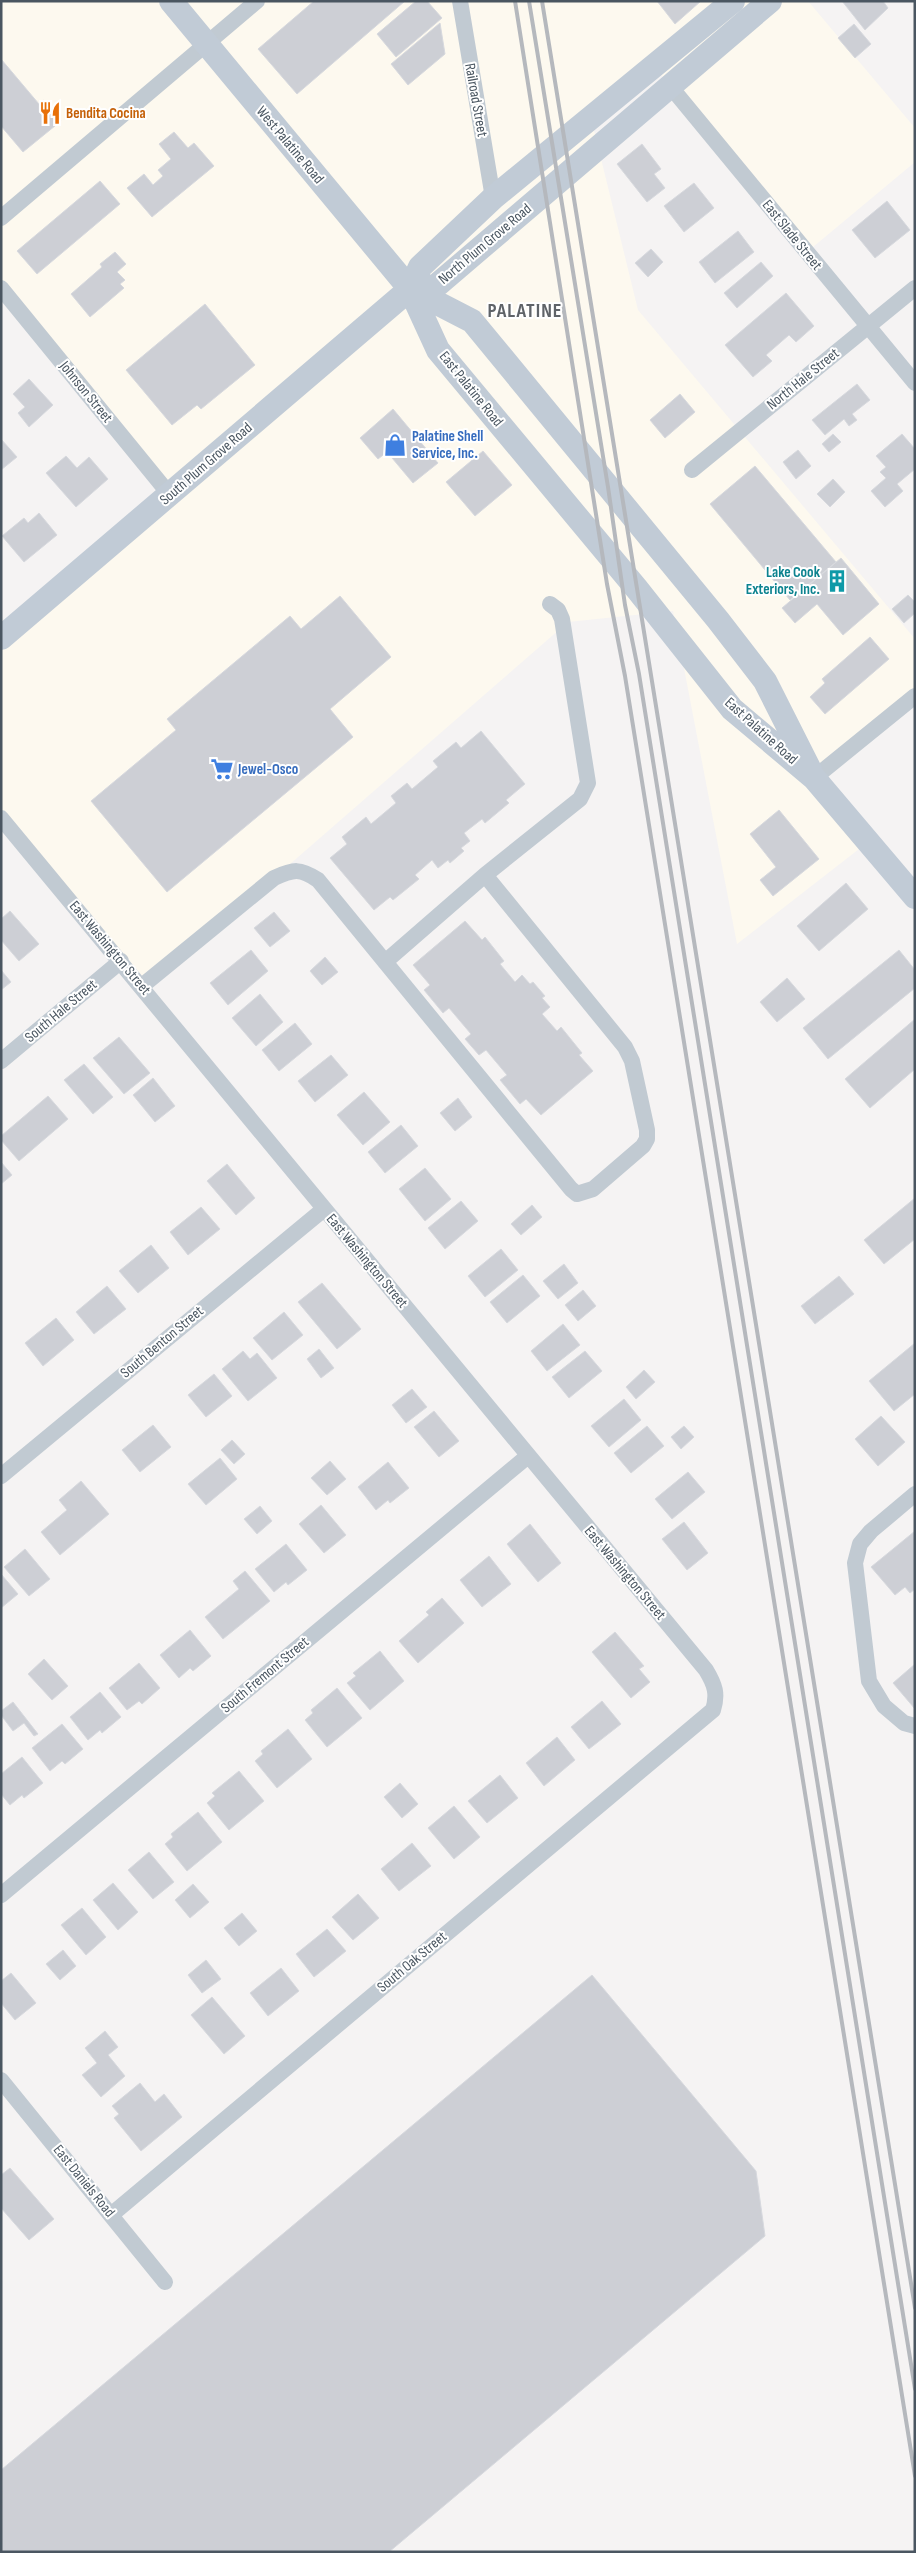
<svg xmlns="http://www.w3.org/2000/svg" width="916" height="2553" viewBox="0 0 916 2553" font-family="'Sofia Sans Condensed',sans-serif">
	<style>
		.commercial { fill: #fdf9ef }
		.building { fill: #cdcfd5; stroke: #d7d9de }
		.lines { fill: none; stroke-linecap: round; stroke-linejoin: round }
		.street { stroke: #c1cad2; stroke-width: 16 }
		.secondary { stroke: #c1cbd6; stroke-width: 24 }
		.rail { stroke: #b5b8bd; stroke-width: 4 }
		.labels { text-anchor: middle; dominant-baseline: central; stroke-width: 4; stroke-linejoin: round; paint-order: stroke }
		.street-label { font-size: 15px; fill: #4a5661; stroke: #fff }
		.food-label { font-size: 15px; font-weight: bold; fill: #c56008; stroke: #fff; text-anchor: start }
		.shop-label { font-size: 15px; font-weight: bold; fill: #366cbe; stroke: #fff; text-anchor: start }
		.culture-label { font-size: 15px; font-weight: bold; fill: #0d838f; stroke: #fff; text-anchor: end }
		.district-label { font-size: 20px; font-weight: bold; letter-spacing: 1px; fill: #5f6368; stroke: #fff }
	</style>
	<rect width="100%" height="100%" fill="#f5f3f3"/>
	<path class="commercial" d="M 1,1 L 808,1 L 915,128 L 915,162 L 807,252 L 661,75 L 594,130 L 638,310 L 915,639 L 915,696 L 814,778 L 868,842 L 737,944 L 673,611 L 568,622 L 274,878 L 142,986 L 1,818 L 1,637 L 170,495 L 1,288 Z"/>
	<path class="building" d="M 314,1 L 405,1 L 297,94 L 258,49 Z
		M 416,1 L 427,1 L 442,18 L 396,57 L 377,34 Z
		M 657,1 L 701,1 L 675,24 Z
		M 842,1 L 883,1 L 888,8 L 865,30 Z
		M 440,23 L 445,54 L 408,85 L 391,64 Z
		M 854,24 L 871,44 L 855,58 L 838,38 Z
		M 1,59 L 39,104 L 44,100 L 61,121 L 23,152 L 1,126 Z
		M 174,132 L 188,148 L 194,143 L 214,166 L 152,217 L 127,188 L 144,174 L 153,185 L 163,176 L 158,170 L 171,159 L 159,144 Z
		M 642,144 L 661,169 L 654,174 L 665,188 L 647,202 L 617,164 Z
		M 100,181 L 120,204 L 37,274 L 17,251 Z
		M 694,183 L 714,208 L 684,232 L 664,206 Z
		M 887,201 L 910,230 L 875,258 L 852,230 Z
		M 738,231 L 754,252 L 715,283 L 699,262 Z
		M 651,249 L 663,262 L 648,277 L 635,263 Z
		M 115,252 L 126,264 L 117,272 L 125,280 L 120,284 L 124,288 L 90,317 L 71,294 L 102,267 L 100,264 Z
		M 761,262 L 773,276 L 737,308 L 724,293 Z
		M 786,293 L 814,326 L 796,342 L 789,335 L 766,355 L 772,361 L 753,377 L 725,345 Z
		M 205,304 L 255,365 L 201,409 L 197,405 L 172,425 L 126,370 Z
		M 29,379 L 53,405 L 29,427 L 18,413 L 25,407 L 13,394 Z
		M 857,384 L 870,400 L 852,414 L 857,420 L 849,426 L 844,419 L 825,435 L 812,420 Z
		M 680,394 L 695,412 L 665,438 L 650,420 Z
		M 393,409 L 438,463 L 413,483 L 387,452 L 378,459 L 360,438 Z
		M 833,434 L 841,442 L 829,452 L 822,444 Z
		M 902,434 L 915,449 L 915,469 L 897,484 L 903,491 L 885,507 L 871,491 L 886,478 L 880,472 L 886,467 L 876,456 Z
		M 1,439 L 17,457 L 1,470 Z
		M 798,450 L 811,466 L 796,479 L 783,462 Z
		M 483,451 L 512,485 L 475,516 L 446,482 Z
		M 66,456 L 77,468 L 89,457 L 108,479 L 76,507 L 46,473 Z
		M 755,466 L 836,562 L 790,600 L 710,504 Z
		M 833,479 L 845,492 L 830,507 L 817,494 Z
		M 39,513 L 57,535 L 24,562 L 2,536 L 24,518 L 28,523 Z
		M 841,558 L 879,604 L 843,635 L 817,604 L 795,623 L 782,608 Z
		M 908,595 L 915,602 L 915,613 L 904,623 L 892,609 Z
		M 340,596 L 391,657 L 330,709 L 353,737 L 167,892 L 91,801 L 176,730 L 167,719 L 290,616 L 301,629 Z
		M 870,637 L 889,659 L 825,714 L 810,697 L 825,683 L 822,679 Z
		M 481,731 L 525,784 L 506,800 L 509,803 L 485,823 L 482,819 L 464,833 L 470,841 L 461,848 L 464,851 L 450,863 L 448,860 L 438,868 L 432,860 L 415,875 L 419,879 L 393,900 L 390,897 L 374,910 L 330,858 L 347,844 L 342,837 L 366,817 L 371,824 L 396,803 L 391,796 L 407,783 L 412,789 L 438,767 L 433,761 L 456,742 L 461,748 Z
		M 779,810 L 819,859 L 773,896 L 760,880 L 776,867 L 750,834 Z
		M 846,883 L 868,909 L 819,951 L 797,926 Z
		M 10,911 L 39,944 L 19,961 L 1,940 L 1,919 Z
		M 274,912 L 290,931 L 270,947 L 254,928 Z
		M 465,921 L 482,940 L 485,937 L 504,961 L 500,964 L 515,982 L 522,975 L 530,984 L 533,982 L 545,996 L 542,998 L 550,1007 L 542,1014 L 557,1031 L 561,1027 L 582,1053 L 579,1055 L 593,1071 L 541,1115 L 526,1099 L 520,1104 L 500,1080 L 507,1075 L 486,1050 L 479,1055 L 465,1039 L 471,1034 L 449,1008 L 443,1013 L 424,990 L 430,985 L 413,965 Z
		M 251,950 L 268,971 L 228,1005 L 210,983 Z
		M 899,950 L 915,970 L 915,988 L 828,1059 L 803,1028 Z
		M 325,957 L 338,972 L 322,985 L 310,971 Z
		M 1,970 L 11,982 L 1,990 Z
		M 787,978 L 805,999 L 777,1022 L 760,1002 Z
		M 260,994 L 283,1022 L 256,1046 L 232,1018 Z
		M 915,1019 L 915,1069 L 870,1108 L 845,1079 Z
		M 295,1023 L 312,1044 L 279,1071 L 262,1050 Z
		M 119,1037 L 150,1073 L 124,1094 L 93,1058 Z
		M 331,1055 L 348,1075 L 315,1102 L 298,1081 Z
		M 84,1064 L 113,1097 L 93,1114 L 64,1080 Z
		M 153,1078 L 175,1106 L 155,1122 L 133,1095 Z
		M 364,1092 L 390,1122 L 363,1145 L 337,1115 Z
		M 48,1096 L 68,1119 L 19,1161 L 1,1140 L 1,1136 Z
		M 458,1098 L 472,1117 L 455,1131 L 440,1113 Z
		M 401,1125 L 418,1146 L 385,1173 L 368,1152 Z
		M 1,1162 L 12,1175 L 1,1184 Z
		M 227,1164 L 255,1198 L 236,1215 L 207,1181 Z
		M 425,1168 L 451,1199 L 425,1221 L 399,1189 Z
		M 915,1198 L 915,1239 L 884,1264 L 864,1240 Z
		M 461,1201 L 478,1221 L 445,1249 L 428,1228 Z
		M 532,1205 L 542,1217 L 521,1235 L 511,1224 Z
		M 201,1207 L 220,1229 L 188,1255 L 170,1232 Z
		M 151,1245 L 169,1268 L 138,1293 L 119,1271 Z
		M 501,1249 L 518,1270 L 485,1297 L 468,1276 Z
		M 564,1264 L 578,1283 L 558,1299 L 543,1281 Z
		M 523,1275 L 540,1296 L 507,1323 L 490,1302 Z
		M 839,1276 L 854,1294 L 815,1324 L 801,1306 Z
		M 322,1283 L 361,1329 L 337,1349 L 298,1302 Z
		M 107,1286 L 126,1309 L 94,1334 L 76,1312 Z
		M 583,1290 L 596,1306 L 578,1321 L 565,1305 Z
		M 284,1312 L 303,1335 L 272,1360 L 253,1338 Z
		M 56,1318 L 74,1340 L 43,1366 L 25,1343 Z
		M 563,1324 L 580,1345 L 547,1371 L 531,1351 Z
		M 915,1343 L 915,1394 L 894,1411 L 869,1381 Z
		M 319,1349 L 334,1368 L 321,1378 L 307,1359 Z
		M 243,1351 L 250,1359 L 257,1353 L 277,1378 L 248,1401 L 222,1369 Z
		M 585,1351 L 602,1371 L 569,1398 L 552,1377 Z
		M 644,1370 L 655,1382 L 636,1399 L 626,1387 Z
		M 214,1374 L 232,1396 L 206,1417 L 188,1395 Z
		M 412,1389 L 427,1407 L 406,1423 L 392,1405 Z
		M 624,1399 L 641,1420 L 609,1447 L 591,1426 Z
		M 434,1411 L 459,1441 L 439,1457 L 414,1427 Z
		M 881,1416 L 905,1442 L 878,1466 L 855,1439 Z
		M 153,1425 L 171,1447 L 140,1472 L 122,1450 Z
		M 647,1426 L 664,1446 L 631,1473 L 614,1453 Z
		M 684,1426 L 694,1437 L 681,1449 L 671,1437 Z
		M 232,1440 L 245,1454 L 234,1464 L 221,1450 Z
		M 220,1458 L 237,1479 L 206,1505 L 188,1484 Z
		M 330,1461 L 346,1479 L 327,1495 L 311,1478 Z
		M 388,1462 L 409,1488 L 390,1503 L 388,1500 L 376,1510 L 358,1487 Z
		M 688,1472 L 705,1492 L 672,1519 L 655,1499 Z
		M 81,1481 L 109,1514 L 60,1555 L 41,1532 L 67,1510 L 59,1500 Z
		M 321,1505 L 346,1535 L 324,1553 L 299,1524 Z
		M 260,1506 L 272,1521 L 257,1534 L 244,1519 Z
		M 684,1522 L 708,1553 L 687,1570 L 662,1539 Z
		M 530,1524 L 561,1563 L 538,1582 L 507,1544 Z
		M 915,1531 L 915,1589 L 910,1593 L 905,1587 L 895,1595 L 871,1567 Z
		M 286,1544 L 307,1570 L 288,1585 L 286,1582 L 274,1592 L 255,1569 Z
		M 25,1549 L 50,1579 L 29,1596 L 4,1567 Z
		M 489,1556 L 511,1584 L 482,1607 L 460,1580 Z
		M 245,1571 L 270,1601 L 223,1639 L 205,1617 L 239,1589 L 233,1581 Z
		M 1,1574 L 18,1594 L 1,1608 Z
		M 442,1598 L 464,1623 L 418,1663 L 399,1641 L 429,1615 L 426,1612 Z
		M 190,1630 L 211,1656 L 193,1671 L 190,1668 L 179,1678 L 160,1655 Z
		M 615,1632 L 644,1666 L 639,1669 L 650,1682 L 631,1698 L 592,1652 Z
		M 380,1651 L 404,1681 L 370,1710 L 347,1683 L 356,1676 L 353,1673 Z
		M 44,1659 L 68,1686 L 52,1700 L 28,1674 Z
		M 139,1663 L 160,1688 L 142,1704 L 139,1701 L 127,1710 L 109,1688 Z
		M 915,1664 L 915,1709 L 893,1683 Z
		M 337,1688 L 362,1718 L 327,1747 L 305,1720 L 313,1713 L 311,1710 Z
		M 100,1692 L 121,1717 L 102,1733 L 100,1730 L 88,1740 L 70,1717 Z
		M 602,1701 L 621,1724 L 589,1749 L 571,1727 Z
		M 13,1702 L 38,1734 L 34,1736 L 24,1723 L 13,1731 L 1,1715 L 1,1711 Z
		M 62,1724 L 83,1749 L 65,1764 L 62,1761 L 50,1771 L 32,1748 Z
		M 288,1729 L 312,1759 L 277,1788 L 255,1761 L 263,1754 L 261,1751 Z
		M 557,1737 L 575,1760 L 544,1786 L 526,1763 Z
		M 22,1757 L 43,1783 L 24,1798 L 22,1795 L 10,1805 L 1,1794 L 1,1774 Z
		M 239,1771 L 264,1801 L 229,1830 L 207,1803 L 215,1796 L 212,1793 Z
		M 500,1775 L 518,1798 L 487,1823 L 468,1801 Z
		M 400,1783 L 418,1804 L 402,1818 L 384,1797 Z
		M 454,1806 L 480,1837 L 454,1859 L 428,1828 Z
		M 198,1812 L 222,1842 L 187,1871 L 165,1844 L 173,1837 L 171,1834 Z
		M 412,1843 L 431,1866 L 399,1891 L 381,1869 Z
		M 149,1852 L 174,1882 L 153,1899 L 128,1870 Z
		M 113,1883 L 138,1912 L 118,1930 L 93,1900 Z
		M 193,1884 L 209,1902 L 190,1918 L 175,1900 Z
		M 358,1894 L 379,1918 L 353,1940 L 332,1917 Z
		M 82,1908 L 106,1937 L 86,1955 L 61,1925 Z
		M 242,1913 L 257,1931 L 239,1946 L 224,1928 Z
		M 327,1929 L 346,1951 L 314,1977 L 296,1954 Z
		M 63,1950 L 76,1966 L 60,1980 L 46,1964 Z
		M 206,1960 L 221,1979 L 202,1993 L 188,1975 Z
		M 281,1968 L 299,1991 L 268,2016 L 250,1993 Z
		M 11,1973 L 36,2003 L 15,2020 L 1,2003 L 1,1981 Z
		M 592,1975 L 756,2171 L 765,2236 L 389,2552 L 1,2552 L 1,2470 Z
		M 212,1997 L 245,2036 L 224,2054 L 191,2015 Z
		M 105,2031 L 118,2047 L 108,2055 L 125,2076 L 101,2097 L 82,2075 L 97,2063 L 85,2048 Z
		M 140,2083 L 155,2102 L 164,2094 L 182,2117 L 141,2151 L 114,2118 L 119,2114 L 112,2106 Z
		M 10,2168 L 54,2219 L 29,2240 L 1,2208 L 1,2175 Z"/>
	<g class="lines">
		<path class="street" d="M 460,1 L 493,198
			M 670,86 L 915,383
			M 1,218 L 257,1
			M 1,288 L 170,495
			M 692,470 L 915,288
			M 814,778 L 915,696
			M 1,818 L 706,1670 C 715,1685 718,1694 713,1710 L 111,2215
			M 485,875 L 580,799 L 588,783 L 562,619 L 558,610 L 550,604
			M 142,986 L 274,878 C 294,869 300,868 318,880 L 571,1189 L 577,1194 L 593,1189 L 643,1146 L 647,1139 L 647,1130 L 632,1061 L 625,1047 L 485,875 L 385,962
			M 1,1061 L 121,961
			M 1,1476 L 324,1209
			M 915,1494 L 871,1531 L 860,1544 L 855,1563 L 869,1681 L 884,1706 L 904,1723 L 915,1726
			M 1,1895 L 528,1456
			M 1,2080 L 165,2282"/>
		<path class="secondary" d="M 171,1 L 410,289 L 438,350 L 637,589 L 732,709 L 814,778 L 915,897
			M 410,289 L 472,321 L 718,620 L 765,681 L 810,770
			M 410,289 L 436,286 L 770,1
			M 1,638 L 410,289 L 420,267 L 493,198 L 733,1"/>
		<path class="rail" d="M 515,1 L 607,584 L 625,676 L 915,2476
			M 529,1 L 608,487 L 625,605 L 639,674 L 915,2389
			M 542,1 L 915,2308"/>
	</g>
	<defs>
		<symbol id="restaurant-bare" viewBox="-9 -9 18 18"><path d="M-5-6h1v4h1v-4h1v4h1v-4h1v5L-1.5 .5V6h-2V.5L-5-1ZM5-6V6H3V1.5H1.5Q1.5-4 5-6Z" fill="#e8710a" stroke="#fff" stroke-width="2.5" paint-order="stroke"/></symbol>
		<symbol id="shop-bare" viewBox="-9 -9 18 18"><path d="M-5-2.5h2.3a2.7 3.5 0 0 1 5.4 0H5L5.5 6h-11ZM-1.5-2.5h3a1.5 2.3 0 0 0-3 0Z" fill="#3f7fe0" stroke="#fff" stroke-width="2.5" paint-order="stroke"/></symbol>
		<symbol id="building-bare" viewBox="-9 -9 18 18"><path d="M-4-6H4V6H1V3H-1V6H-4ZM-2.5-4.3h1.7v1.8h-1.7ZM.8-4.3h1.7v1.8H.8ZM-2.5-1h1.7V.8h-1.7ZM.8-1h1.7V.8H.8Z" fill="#0f9aa8" stroke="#fff" stroke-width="2.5" paint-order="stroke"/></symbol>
		<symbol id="supermarket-bare" viewBox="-9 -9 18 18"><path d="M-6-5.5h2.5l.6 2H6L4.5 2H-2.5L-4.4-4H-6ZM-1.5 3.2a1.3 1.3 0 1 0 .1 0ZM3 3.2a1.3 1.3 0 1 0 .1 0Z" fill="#3f7fe0" stroke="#fff" stroke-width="2.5" paint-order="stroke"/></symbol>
	</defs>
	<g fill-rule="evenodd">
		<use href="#restaurant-bare" x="34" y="97" width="32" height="32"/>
		<use href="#shop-bare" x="379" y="429" width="32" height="32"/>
		<use href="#building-bare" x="821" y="565" width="32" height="32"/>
		<use href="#supermarket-bare" x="206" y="753" width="32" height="32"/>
	</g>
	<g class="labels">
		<g class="street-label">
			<text transform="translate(476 100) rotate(80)">Railroad Street</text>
			<text transform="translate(290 145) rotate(50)">West Palatine Road</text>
			<text transform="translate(792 235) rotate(51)">East Slade Street</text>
			<text transform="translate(485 244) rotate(-40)">North Plum Grove Road</text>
			<text transform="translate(803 379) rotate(-39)">North Hale Street</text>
			<text transform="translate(471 389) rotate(51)">East Palatine Road</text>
			<text transform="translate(86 392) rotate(51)">Johnson Street</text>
			<text transform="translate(206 464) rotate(-41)">South Plum Grove Road</text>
			<text transform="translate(761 731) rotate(42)">East Palatine Road</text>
			<text transform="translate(110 948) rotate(50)">East Washington Street</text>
			<text transform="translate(61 1011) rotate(-40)">South Hale Street</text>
			<text transform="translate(367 1261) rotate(50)">East Washington Street</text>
			<text transform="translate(162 1342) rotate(-40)">South Benton Street</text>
			<text transform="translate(625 1573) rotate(50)">East Washington Street</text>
			<text transform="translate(265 1675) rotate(-40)">South Fremont Street</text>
			<text transform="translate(412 1962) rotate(-40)">South Oak Street</text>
			<text transform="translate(84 2181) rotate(51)">East Daniels Road</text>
		</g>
		<g class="food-label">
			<text x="66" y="113">Bendita Cocina</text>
		</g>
		<g class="shop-label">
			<text x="412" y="436">Palatine Shell<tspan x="412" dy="17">Service, Inc.</tspan></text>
			<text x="238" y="769">Jewel-Osco</text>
		</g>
		<g class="culture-label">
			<text x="820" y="572">Lake Cook<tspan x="820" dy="17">Exteriors, Inc.</tspan></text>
		</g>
		<g class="district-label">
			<text x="525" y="311">PALATINE</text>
		</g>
	</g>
	<rect width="916" height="2553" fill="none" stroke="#4a5661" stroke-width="5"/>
</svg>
